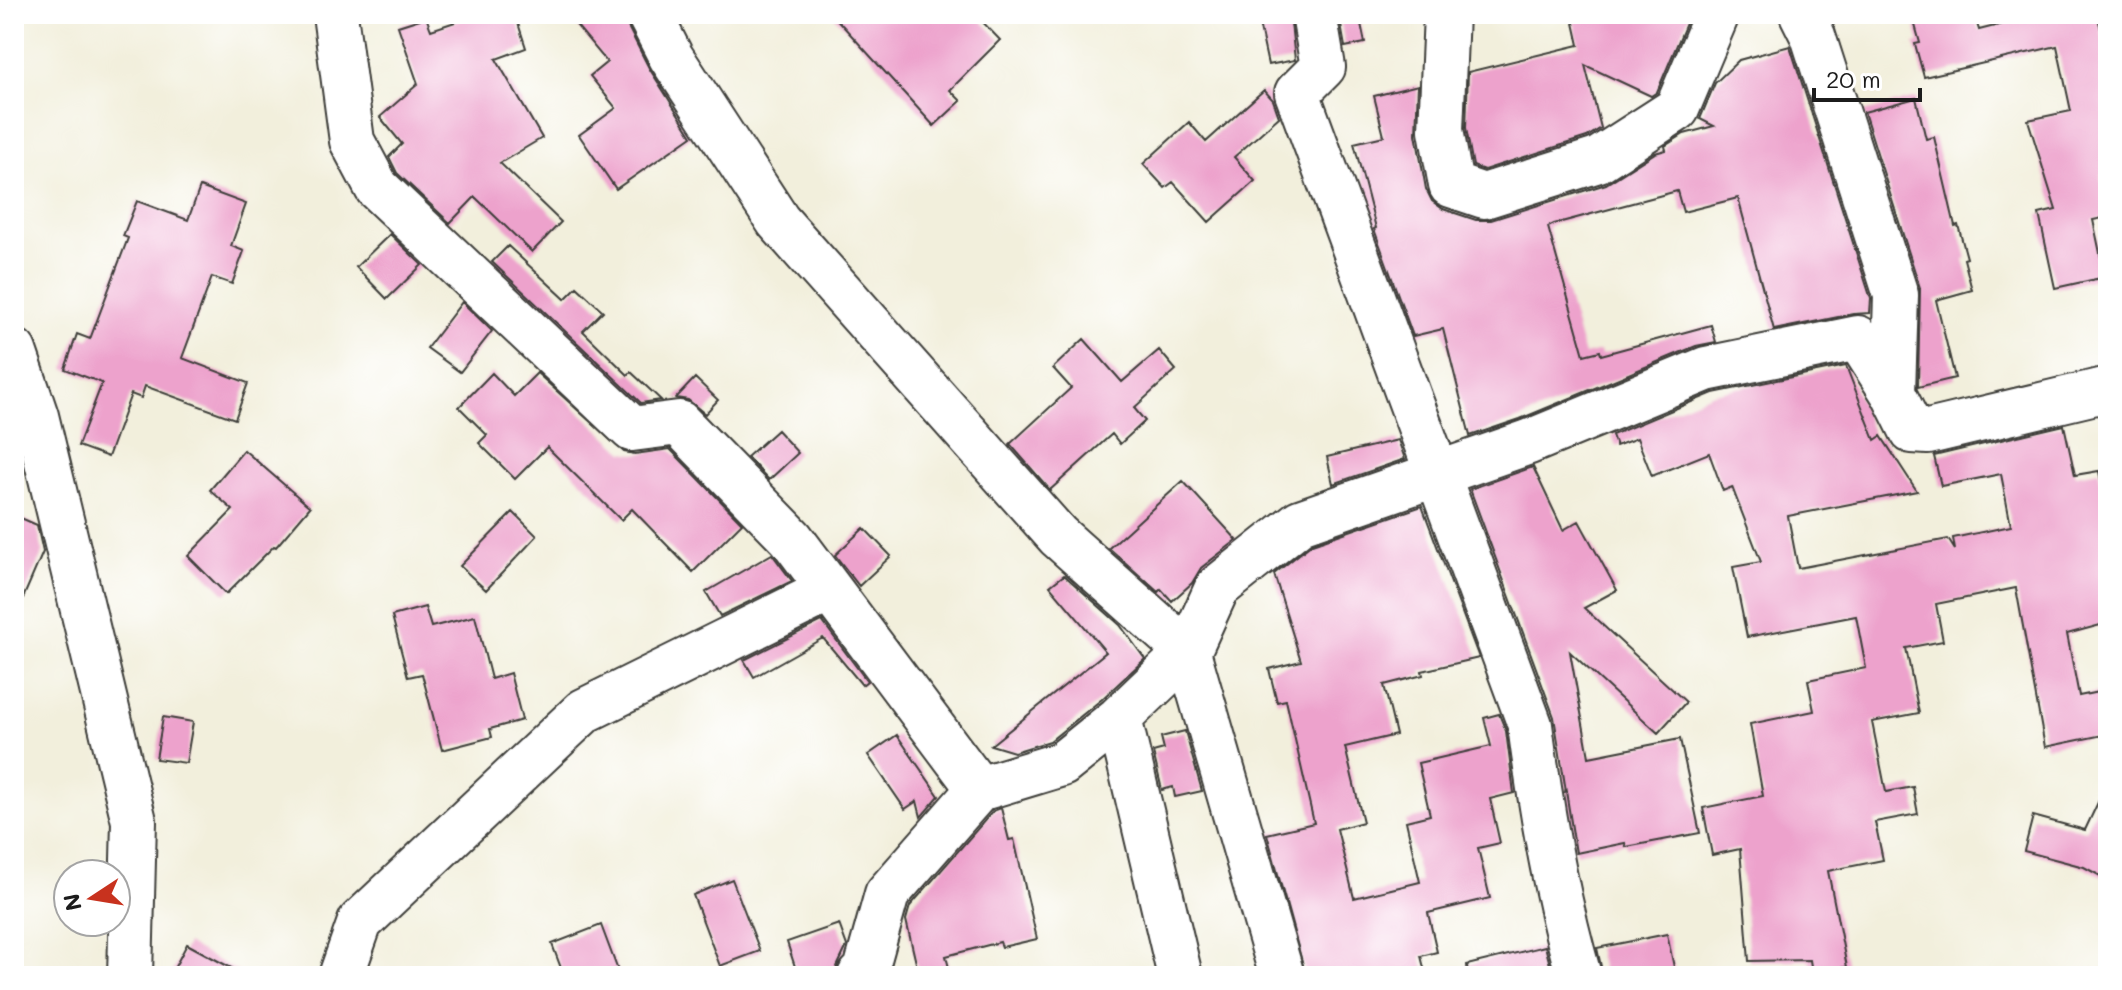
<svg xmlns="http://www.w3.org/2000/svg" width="2122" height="990" viewBox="0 0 2122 990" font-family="Mali,sans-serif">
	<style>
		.building { fill: #eda2cc }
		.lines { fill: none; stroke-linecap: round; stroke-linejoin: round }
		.minor-casing { stroke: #3c3c39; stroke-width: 48 }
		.minor { stroke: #fff; stroke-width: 44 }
	</style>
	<rect width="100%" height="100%" fill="#fff"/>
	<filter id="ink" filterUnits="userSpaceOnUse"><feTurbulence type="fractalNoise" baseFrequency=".0125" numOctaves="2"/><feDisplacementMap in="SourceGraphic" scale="16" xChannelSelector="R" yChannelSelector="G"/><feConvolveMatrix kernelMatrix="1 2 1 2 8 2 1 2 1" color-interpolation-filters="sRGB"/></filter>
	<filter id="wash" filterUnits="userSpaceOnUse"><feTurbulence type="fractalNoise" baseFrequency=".006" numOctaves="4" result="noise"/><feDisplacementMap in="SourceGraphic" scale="32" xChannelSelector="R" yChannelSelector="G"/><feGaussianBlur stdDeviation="1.8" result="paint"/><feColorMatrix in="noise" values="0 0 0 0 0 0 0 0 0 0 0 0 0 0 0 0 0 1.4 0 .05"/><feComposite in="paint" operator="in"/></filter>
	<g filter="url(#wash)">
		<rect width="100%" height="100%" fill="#f2efdc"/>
		<g id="blocks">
			<path class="building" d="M 479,14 L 515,14 L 526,48 L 496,59 L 542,138 L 500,163 L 561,222 L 532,252 L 475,197 L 450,223 L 397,173 L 389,157 L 402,144 L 380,117 L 418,84 L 398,26 L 426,17 L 431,30 Z
				M 567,14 L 624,14 L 627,25 L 649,68 L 692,136 L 616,189 L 579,135 L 616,108 L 590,76 L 607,62 Z
				M 832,14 L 975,14 L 1000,40 L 950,90 L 961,101 L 934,126 Z
				M 1257,14 L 1290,14 L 1295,60 L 1268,65 Z
				M 1339,14 L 1359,14 L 1365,43 L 1345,47 Z
				M 1572,14 L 1690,14 L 1657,92 L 1651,96 L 1585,65 L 1601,128 L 1587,137 L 1484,170 L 1473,166 L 1466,128 L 1468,72 L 1579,45 Z
				M 1912,14 L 1974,14 L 1979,30 L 2042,14 L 2097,14 L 2108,56 L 2108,172 L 2101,175 L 2108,217 L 2093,220 L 2105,277 L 2055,288 L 2039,214 L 2056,210 L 2028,120 L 2071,111 L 2057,46 L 1924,77 L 1915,44 L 1920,43 Z
				M 1790,46 L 1871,299 L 1870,313 L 1853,314 L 1774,330 L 1738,198 L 1683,212 L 1677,191 L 1554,224 L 1548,227 L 1584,355 L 1600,351 L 1601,355 L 1711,325 L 1716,342 L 1696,346 L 1520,419 L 1470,436 L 1443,329 L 1413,336 L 1374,229 L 1376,228 L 1354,143 L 1384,136 L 1374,96 L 1418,85 L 1416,134 L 1426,189 L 1432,201 L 1443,209 L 1476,220 L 1491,220 L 1606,184 L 1655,153 L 1666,150 L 1665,146 L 1684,134 L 1714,126 L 1700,119 L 1715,83 L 1739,60 Z
				M 1264,90 L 1273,100 L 1279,117 L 1234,157 L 1255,181 L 1209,222 L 1173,182 L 1165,188 L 1143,164 L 1189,122 L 1206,142 Z
				M 1916,98 L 1926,139 L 1934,137 L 1955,226 L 1958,225 L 1967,258 L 1964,259 L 1972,290 L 1936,300 L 1955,378 L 1918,387 L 1920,288 L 1864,112 Z
				M 200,187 L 246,204 L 231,246 L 244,251 L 232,284 L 212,277 L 182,358 L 248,383 L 235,419 L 145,386 L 141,398 L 131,394 L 108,457 L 78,446 L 102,383 L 65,369 L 77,334 L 90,339 L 128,238 L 123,236 L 137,201 L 188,220 Z
				M 390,234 L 422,265 L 387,299 L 356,267 Z
				M 508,246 L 565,299 L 577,287 L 603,311 L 583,331 L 628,375 L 631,372 L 661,400 L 641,403 L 492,262 Z
				M 462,302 L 492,331 L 460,372 L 427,348 Z
				M 1084,339 L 1122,382 L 1159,350 L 1176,370 L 1134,408 L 1145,421 L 1120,444 L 1112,434 L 1050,490 L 1010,444 L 1071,388 L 1053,368 Z
				M 1846,366 L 1875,440 L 1881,436 L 1917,491 L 1788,516 L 1798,568 L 1948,539 L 1955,550 L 1953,538 L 2011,526 L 2001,474 L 1941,486 L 1934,456 L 2064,425 L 2075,475 L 2099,471 L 2108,518 L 2108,623 L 2067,634 L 2079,696 L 2108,690 L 2108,734 L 2045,747 L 2016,588 L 1936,604 L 1943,641 L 1906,648 L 1919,713 L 1872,722 L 1886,792 L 1913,787 L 1918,814 L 1875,822 L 1883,860 L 1828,871 L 1847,967 L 1812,973 L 1810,960 L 1749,961 L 1740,849 L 1712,855 L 1703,808 L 1763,796 L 1750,724 L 1814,711 L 1808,680 L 1866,668 L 1856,616 L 1747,637 L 1733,567 L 1761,562 L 1732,487 L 1723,491 L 1709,453 L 1652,476 L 1637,438 L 1616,446 L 1612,435 L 1713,393 Z
				M 492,373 L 514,396 L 537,373 L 624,452 L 635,454 L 670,449 L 742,523 L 693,572 L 632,509 L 621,520 L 547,447 L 515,479 L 479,443 L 487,435 L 459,407 Z
				M 695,378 L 718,400 L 705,414 L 688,400 L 676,398 Z
				M 777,430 L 798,453 L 769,480 L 747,457 Z
				M 1398,440 L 1405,459 L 1333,484 L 1327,457 Z
				M 244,450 L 310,507 L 276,547 L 274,546 L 226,594 L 188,556 L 233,510 L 210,490 Z
				M 1533,467 L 1563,530 L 1579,521 L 1617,590 L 1584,608 L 1686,702 L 1658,733 L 1570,652 L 1589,757 L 1680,739 L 1700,833 L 1626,847 L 1625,843 L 1576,853 L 1554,717 L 1470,489 Z
				M 1183,481 L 1237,540 L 1201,568 L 1192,583 L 1172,601 L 1161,589 L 1158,592 L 1109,548 Z
				M 1422,506 L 1479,658 L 1422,671 L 1423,675 L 1384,685 L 1396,735 L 1345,747 L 1363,822 L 1337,829 L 1354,898 L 1420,882 L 1406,821 L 1430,815 L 1418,763 L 1491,746 L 1484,718 L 1499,714 L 1506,731 L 1514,793 L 1490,799 L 1500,843 L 1478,848 L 1490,898 L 1428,913 L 1437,952 L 1421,956 L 1426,976 L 1306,976 L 1267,834 L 1314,823 L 1286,700 L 1277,702 L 1269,669 L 1301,661 L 1274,574 L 1312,544 Z
				M 513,512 L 537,536 L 486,590 L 460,566 Z
				M 14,515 L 37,525 L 43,552 L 14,619 Z
				M 864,528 L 891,556 L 859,586 L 835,555 Z
				M 772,554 L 792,581 L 720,616 L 706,592 Z
				M 1064,575 L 1120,625 L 1145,659 L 1102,699 L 1050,741 L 1014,752 L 991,745 L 1106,652 L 1050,586 Z
				M 425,607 L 431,627 L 475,616 L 491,679 L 510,673 L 522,720 L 490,729 L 492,737 L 442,750 L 422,674 L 408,677 L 392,616 Z
				M 822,621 L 867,681 L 862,685 L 823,638 L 754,677 L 744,660 Z
				M 163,717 L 193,722 L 186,763 L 156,759 Z
				M 1185,731 L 1202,791 L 1175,797 L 1173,787 L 1162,790 L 1153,752 L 1164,749 L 1161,737 Z
				M 897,735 L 939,796 L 921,817 L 917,801 L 905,809 L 868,755 Z
				M 2108,781 L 2108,880 L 2084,867 L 2024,851 L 2033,816 L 2085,830 Z
				M 1001,808 L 1009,840 L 1014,839 L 1037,939 L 1002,947 L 1000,942 L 946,956 L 951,976 L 919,976 L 906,920 L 910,906 L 993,811 Z
				M 732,879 L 760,951 L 720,966 L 693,895 Z
				M 839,924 L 847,946 L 836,969 L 836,976 L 798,976 L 787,942 Z
				M 601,925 L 620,976 L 564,976 L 552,944 Z
				M 1667,934 L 1675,972 L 1655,976 L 1603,976 L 1597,948 Z
				M 187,944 L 246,976 L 170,976 Z
				M 1545,946 L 1553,976 L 1468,976 L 1467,965 Z"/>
		</g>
	</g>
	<g filter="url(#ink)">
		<use href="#blocks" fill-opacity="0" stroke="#3c3c39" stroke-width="2"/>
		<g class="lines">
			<defs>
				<path id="minor" d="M 335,14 L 352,141 L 377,188 L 632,429 L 679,423 L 791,538 L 979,789
					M 649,14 L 671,57 L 778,221 L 1058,536 L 1188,652 L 1282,976
					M 1314,14 L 1323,67 L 1297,93 L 1530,725 C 1541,810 1555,893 1579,976
					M 1446,14 L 1441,130 L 1451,185 L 1484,196 L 1598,160 L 1677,109 L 1717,14
					M 1802,14 L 1813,36 L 1896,295 L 1893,393
					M 14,351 L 36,416 L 134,821 L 130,976
					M 1119,718 L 1180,976
					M 341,976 L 360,922 L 584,711 L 829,590
					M 860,976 L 866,970 L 887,894 L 979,789 L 1062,764 L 1119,718 L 1188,652 L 1217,588 L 1300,522 L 1529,442 L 1706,369 L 1858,338 L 1893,393 L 1912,431 L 1928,432 L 2108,389"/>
			</defs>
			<use href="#minor" class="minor-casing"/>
			<use href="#minor" class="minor"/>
		</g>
	</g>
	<rect width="2122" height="990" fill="none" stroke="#fff" stroke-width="48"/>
	<g transform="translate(92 898) rotate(258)"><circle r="38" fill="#ffffff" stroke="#a4a4a4" stroke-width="2"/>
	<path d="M0-6L14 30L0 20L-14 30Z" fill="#c8321e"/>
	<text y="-12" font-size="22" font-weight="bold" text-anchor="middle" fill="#1c1c1c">N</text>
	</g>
	<path d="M1814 88v12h106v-12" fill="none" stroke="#1c1c1c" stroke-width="4"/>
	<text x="1826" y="88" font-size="24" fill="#1c1c1c" stroke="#ffffff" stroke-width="6" paint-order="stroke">20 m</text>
</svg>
